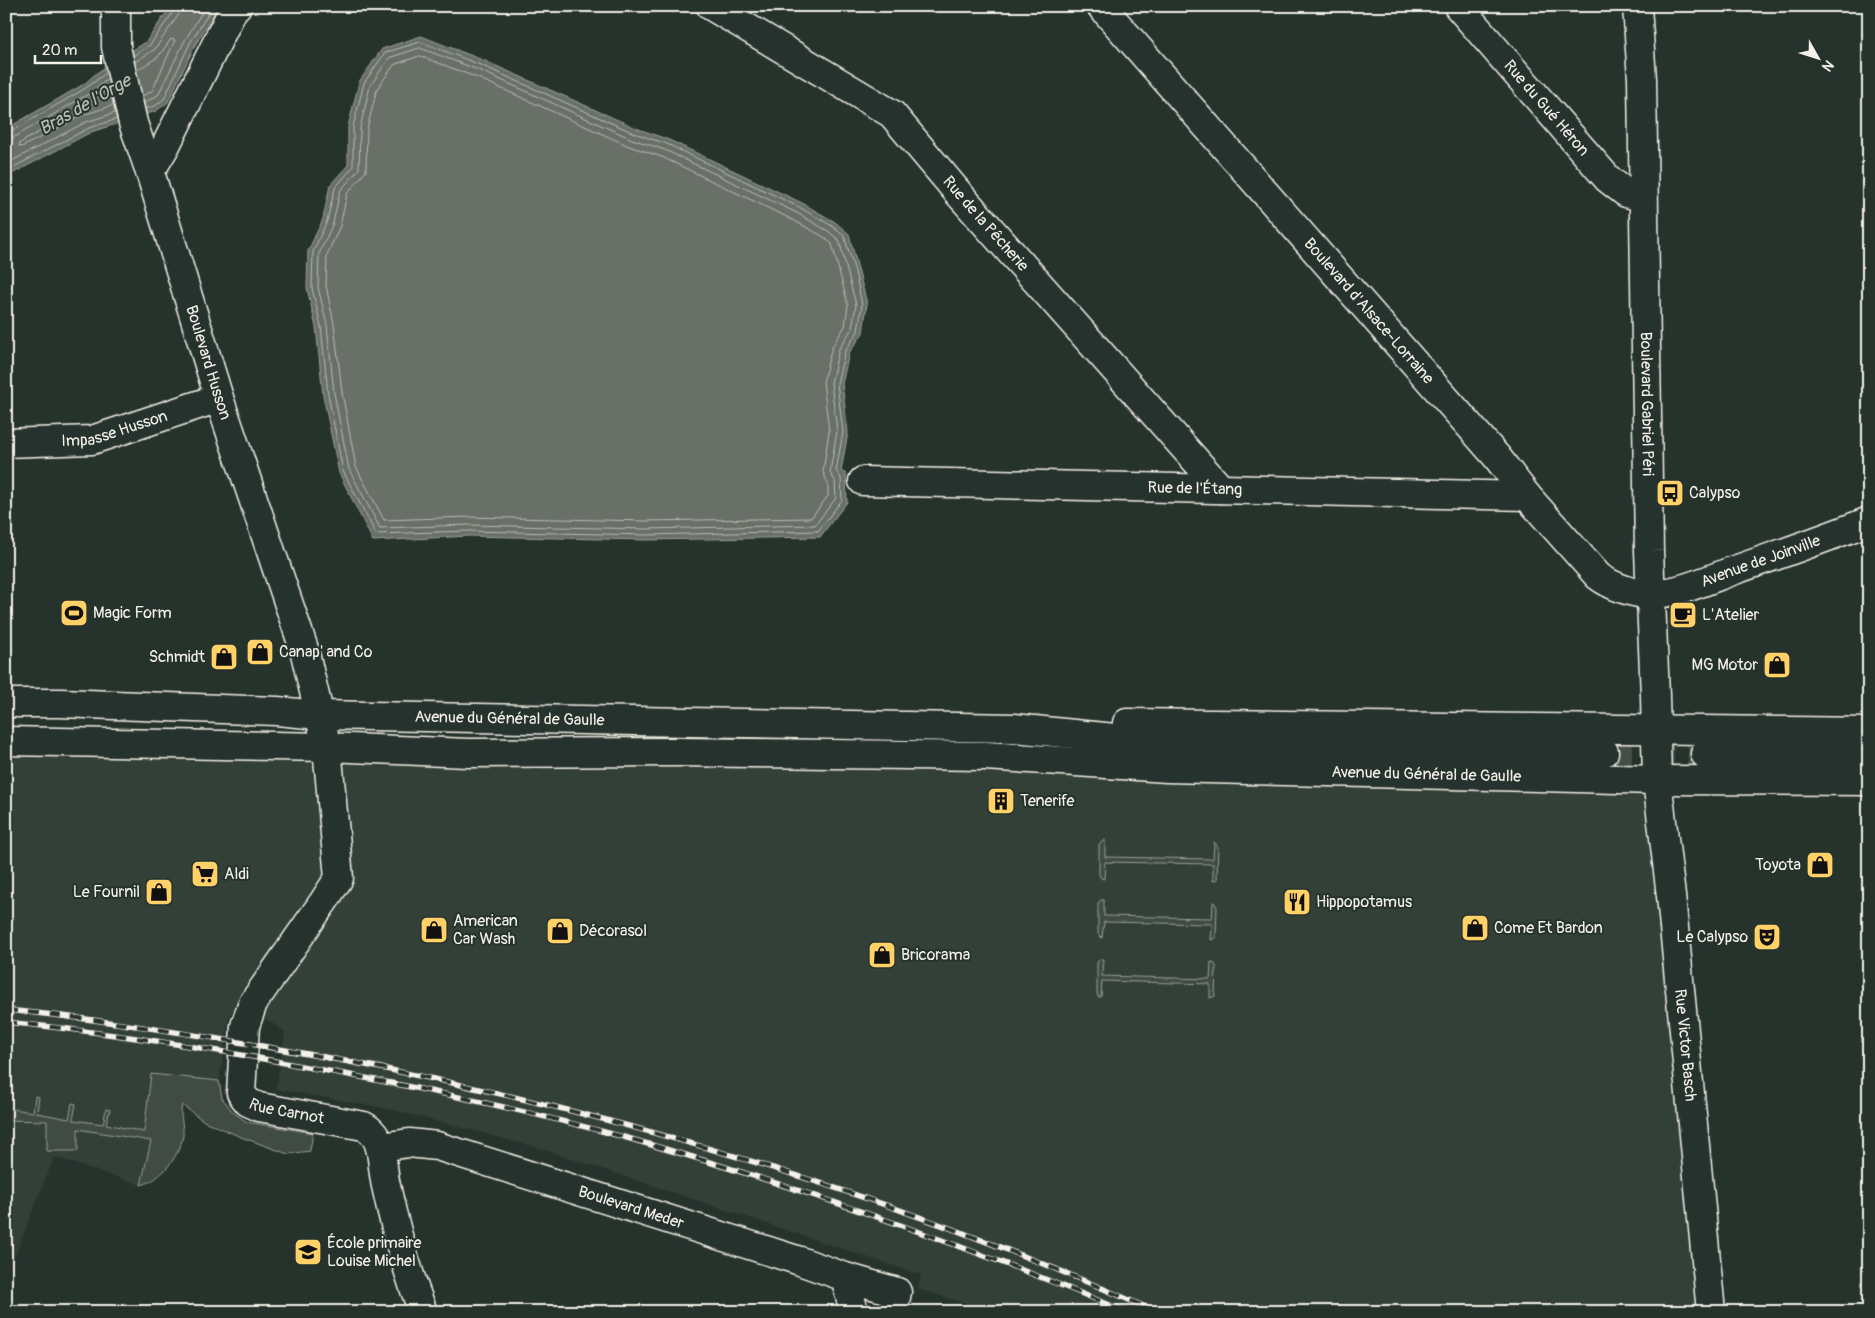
<svg xmlns="http://www.w3.org/2000/svg" width="1875" height="1318" viewBox="0 0 1875 1318" font-family="Pangolin,sans-serif">
	<style>
		.built { fill: #333f39 }
		.green { fill: #414b45; stroke: #9a9e96 }
		.water { fill: #676f68; stroke: #9fa39b }
		.lines { fill: none; stroke-linecap: round; stroke-linejoin: round }
		.shore { stroke: #bcbdb5; stroke-width: 1 }
		.major-tunnel { stroke: #455049; stroke-width: 28; stroke-dasharray: 28 14; stroke-linecap: butt }
		.minor-casing { stroke: #f4f1e8; stroke-width: 31 }
		.major-casing { stroke: #f4f1e8; stroke-width: 31 }
		.minor { stroke: #26332d; stroke-width: 28 }
		.major { stroke: #26332d; stroke-width: 28 }
		.rail-casing { stroke: #f4f1e8; stroke-width: 5.5 }
		.rail { stroke: #26332d; stroke-width: 4; stroke-dasharray: 11; stroke-linecap: butt }
		.labels { text-anchor: middle; dominant-baseline: central; stroke-width: 4; stroke-linejoin: round; paint-order: stroke }
		.street-label { font-size: 16px; fill: #f4f1e8; stroke: #26332d }
		.poi-label { font-size: 16px; fill: #f4f1e8; stroke: #26332d; text-anchor: start }
		.water-label { font-size: 18px; font-style: italic; fill: #bcbdb5; stroke: #26332d }
	</style>
	<rect width="100%" height="100%" fill="#26332d"/>
	<filter id="ink" filterUnits="userSpaceOnUse"><feTurbulence type="fractalNoise" baseFrequency=".02" numOctaves="2"/><feDisplacementMap in="SourceGraphic" scale="10" xChannelSelector="R" yChannelSelector="G"/><feConvolveMatrix kernelMatrix="1 2 1 2 8 2 1 2 1" color-interpolation-filters="sRGB"/></filter>
	<g filter="url(#ink)">
		<path class="built" d="M 6,741 L 1657,780 L 1711,1312 L 994,1312 L 918,1289 L 921,1275 L 536,1147 L 389,1109 L 276,1089 L 285,1032 L 269,1021 L 230,1014 L 219,1081 L 151,1074 L 151,1141 L 141,1185 L 54,1157 L 6,1279 Z"/>
		<path class="green" d="M 1105,840 L 1105,857 L 1213,859 L 1214,842 L 1215,843 L 1218,847 L 1217,879 L 1213,881 L 1213,864 L 1105,862 L 1104,879 L 1101,878 L 1099,875 L 1099,844 Z
			M 1101,900 L 1104,900 L 1104,916 L 1212,918 L 1213,902 L 1214,902 L 1217,907 L 1216,938 L 1211,940 L 1212,924 L 1104,922 L 1102,938 L 1098,934 L 1098,903 Z
			M 1100,959 L 1103,959 L 1102,976 L 1210,979 L 1211,962 L 1213,962 L 1216,966 L 1215,996 L 1210,998 L 1210,984 L 1102,981 L 1101,997 L 1098,997 L 1097,994 L 1097,964 L 1098,961 Z
			M 151,1074 L 219,1081 L 222,1098 L 233,1112 L 247,1122 L 313,1133 L 310,1151 L 288,1154 L 241,1137 L 204,1121 L 182,1105 C 179,1115 184,1125 183,1136 C 179,1156 162,1180 141,1185 L 151,1141 L 78,1129 L 78,1151 L 47,1151 L 47,1121 L 6,1120 L 6,1108 L 33,1112 L 35,1096 L 39,1097 L 37,1113 L 69,1119 L 72,1103 L 76,1104 L 73,1120 L 103,1124 L 106,1109 L 110,1110 L 106,1124 L 144,1132 Z"/>
		<path class="water" d="M 171,6 L 219,6 L 195,45 L 168,102 L 156,111 L 91,132 L 6,177 L 6,129 L 84,84 L 98,72 L 146,42 Z
			M 421,36 L 485,61 L 636,128 L 669,140 L 802,203 L 835,222 L 849,234 L 867,304 L 863,333 L 849,353 L 842,384 L 848,432 L 841,471 L 846,474 L 847,502 L 820,537 L 646,540 L 469,536 L 373,541 L 339,473 L 323,395 L 316,327 L 307,288 L 308,251 L 323,219 L 330,185 L 348,165 L 348,127 L 359,82 L 382,49 Z"/>
		<g class="lines">
			<path class="shore" d="M 421,42 L 483,66 L 634,133 L 667,144 L 799,207 L 832,226 L 844,236 L 855,271 L 862,305 L 858,331 L 845,351 L 837,383 L 843,432 L 836,471 L 841,478 L 842,500 L 818,531 L 646,535 L 469,531 L 376,534 L 343,471 L 328,394 L 321,326 L 312,288 L 313,252 L 327,221 L 335,188 L 353,167 L 353,127 L 364,83 L 385,53 Z
				M 420,48 L 481,71 L 632,139 L 665,150 L 797,213 L 828,231 L 839,240 L 856,305 L 852,328 L 839,349 L 831,383 L 837,431 L 830,472 L 835,481 L 836,498 L 815,525 L 646,529 L 469,525 L 380,528 L 349,469 L 334,393 L 327,325 L 318,287 L 319,254 L 333,223 L 340,191 L 359,169 L 360,128 L 370,86 L 389,58 Z
				M 133,56 L 150,45 L 174,11 L 175,6
				M 420,56 L 478,78 L 629,146 L 662,157 L 793,220 L 824,237 L 832,244 L 848,305 L 845,326 L 832,347 L 823,382 L 829,431 L 823,472 L 828,484 L 828,496 L 811,518 L 646,521 L 469,517 L 384,520 L 356,467 L 342,392 L 334,324 L 326,286 L 327,255 L 340,226 L 347,194 L 366,171 L 367,129 L 377,89 L 394,65 Z
				M 135,62 L 155,49 L 179,14 L 181,6
				M 137,70 L 158,57 L 171,39 L 175,40 L 152,91 L 142,96
				M 110,87 L 94,100 L 20,143 L 19,146 L 22,147 L 83,115 L 114,105
				M 144,103 L 158,95 L 185,40 L 206,6
				M 145,109 L 155,106 L 164,99 L 190,43 L 213,6
				M 6,133 L 10,132 L 86,88 L 106,73
				M 6,139 L 13,138 L 90,93 L 108,79
				M 6,164 L 86,122 L 115,113
				M 6,171 L 89,128 L 117,119"/>
			<path class="major-tunnel" d="M 1604,752 L 1705,754"/>
			<defs>
				<g id="minor">
					<path id="s1" d="M 116,6 L 116,47 L 133,123 L 150,172 L 219,398 L 304,649 L 327,747 L 339,878 L 324,901 L 253,1003 L 245,1026 L 241,1093 L 248,1102 L 259,1107 L 364,1126 C 373,1131 377,1137 380,1147 C 383,1160 383,1173 386,1186 C 395,1228 407,1271 423,1312"/>
					<path id="s2" d="M 711,6 L 892,114 L 960,195 L 1221,489"/>
					<path id="s3" d="M 1101,6 L 1497,457 L 1527,496 L 1598,576 C 1611,586 1635,595 1652,594 C 1679,593 1707,580 1732,571 C 1778,555 1824,539 1869,521"/>
					<path id="s4" d="M 1458,6 L 1608,179 L 1626,193 L 1643,197"/>
					<path d="M 150,172 L 165,147 L 234,8 L 237,6"/>
					<path id="s5" d="M 6,443 L 92,440 L 219,398"/>
					<path id="s6" d="M 863,481 L 1527,496"/>
					<path id="s7" d="M 380,1147 L 409,1143 L 437,1146 L 797,1260 L 845,1277 L 897,1292 L 893,1312"/>
					<path d="M 845,1277 L 854,1312"/>
				</g>
				<g id="major">
					<path id="s8" d="M 1637,6 L 1642,79 L 1649,551 L 1655,696 L 1657,780 L 1671,896 L 1711,1312"/>
					<path id="s9" d="M 6,703 L 60,703 L 277,711 L 319,715 L 1014,728 L 1185,745"/>
					<path d="M 1127,723 L 1869,732"/>
					<path id="s10" d="M 6,741 L 327,747 L 468,753 L 680,752 L 985,756 L 1167,768 L 1657,780 L 1869,781"/>
					<path d="M 1166,746 L 1301,746 L 1604,752"/>
					<path d="M 1705,754 L 1869,757"/>
				</g>
			</defs>
			<use href="#minor" class="minor-casing"/>
			<use href="#major" class="major-casing"/>
			<use href="#minor" class="minor"/>
			<use href="#major" class="major"/>
			<defs>
				<path id="rail" d="M 6,1010 C 82,1017 157,1029 232,1041 C 548,1092 864,1182 1157,1312
					M 6,1022 C 105,1032 203,1047 301,1066 C 412,1086 522,1109 631,1139 C 800,1187 965,1245 1127,1312"/>
			</defs>
			<use href="#rail" class="rail-casing"/>
			<use href="#rail" class="rail"/>
		</g>
	</g>
	<defs>
		<symbol id="bus-square" viewBox="-11 -11 22 22"><rect x="-9" y="-9" width="18" height="18" rx="4" fill="#ffd166" stroke="#26332d"/><path d="M-5-6H5V4H4V6H2V4H-2V6H-4V4H-5ZM-3.5-4V0h7V-4ZM-3.5 1.2v1.5H-2V1.2ZM2 1.2v1.5H3.5V1.2Z" fill="#111"/></symbol>
		<symbol id="stadium-square" viewBox="-11 -11 22 22"><rect x="-9" y="-9" width="18" height="18" rx="4" fill="#ffd166" stroke="#26332d"/><path d="M0-5a6.5 5 0 1 0 0 10a6.5 5 0 1 0 0-10ZM-3.5-1.8h7v3.6h-7Z" fill="#111"/></symbol>
		<symbol id="cafe-square" viewBox="-11 -11 22 22"><rect x="-9" y="-9" width="18" height="18" rx="4" fill="#ffd166" stroke="#26332d"/><path d="M-5.5-4.5H6V0H3Q3 3.5 0 3.5H-2.5Q-5.5 3.5-5.5 0ZM3-3.2v2h1.7v-2ZM-6 4.5H4V6H-6Z" fill="#111"/></symbol>
		<symbol id="shop-square" viewBox="-11 -11 22 22"><rect x="-9" y="-9" width="18" height="18" rx="4" fill="#ffd166" stroke="#26332d"/><path d="M-5-2.5h2.3a2.7 3.5 0 0 1 5.4 0H5L5.5 6h-11ZM-1.5-2.5h3a1.5 2.3 0 0 0-3 0Z" fill="#111"/></symbol>
		<symbol id="building-square" viewBox="-11 -11 22 22"><rect x="-9" y="-9" width="18" height="18" rx="4" fill="#ffd166" stroke="#26332d"/><path d="M-4-6H4V6H1V3H-1V6H-4ZM-2.5-4.3h1.7v1.8h-1.7ZM.8-4.3h1.7v1.8H.8ZM-2.5-1h1.7V.8h-1.7ZM.8-1h1.7V.8H.8Z" fill="#111"/></symbol>
		<symbol id="supermarket-square" viewBox="-11 -11 22 22"><rect x="-9" y="-9" width="18" height="18" rx="4" fill="#ffd166" stroke="#26332d"/><path d="M-6-5.5h2.5l.6 2H6L4.5 2H-2.5L-4.4-4H-6ZM-1.5 3.2a1.3 1.3 0 1 0 .1 0ZM3 3.2a1.3 1.3 0 1 0 .1 0Z" fill="#111"/></symbol>
		<symbol id="restaurant-square" viewBox="-11 -11 22 22"><rect x="-9" y="-9" width="18" height="18" rx="4" fill="#ffd166" stroke="#26332d"/><path d="M-5-6h1v4h1v-4h1v4h1v-4h1v5L-1.5 .5V6h-2V.5L-5-1ZM5-6V6H3V1.5H1.5Q1.5-4 5-6Z" fill="#111"/></symbol>
		<symbol id="theatre-square" viewBox="-11 -11 22 22"><rect x="-9" y="-9" width="18" height="18" rx="4" fill="#ffd166" stroke="#26332d"/><path d="M-5-5.5Q0-4 5-5.5V0Q5 5 0 6Q-5 5-5 0ZM-3.3-2.5H-1v1.5H-3.3ZM1-2.5H3.3v1.5H1ZM-2.8 1Q0 5.5 2.8 1Z" fill="#111"/></symbol>
		<symbol id="school-square" viewBox="-11 -11 22 22"><rect x="-9" y="-9" width="18" height="18" rx="4" fill="#ffd166" stroke="#26332d"/><path d="M0-5L7-2L0 1L-7-2ZM-4 1L0 2.5L4 1V4Q0 6-4 4Z" fill="#111"/></symbol>
	</defs>
	<g fill-rule="evenodd">
		<use href="#bus-square" x="1654" y="477" width="32" height="32"/>
		<use href="#stadium-square" x="58" y="597" width="32" height="32"/>
		<use href="#cafe-square" x="1667" y="599" width="32" height="32"/>
		<use href="#shop-square" x="244" y="636" width="32" height="32"/>
		<use href="#shop-square" x="208" y="641" width="32" height="32"/>
		<use href="#shop-square" x="1761" y="649" width="32" height="32"/>
		<use href="#building-square" x="985" y="785" width="32" height="32"/>
		<use href="#shop-square" x="1804" y="849" width="32" height="32"/>
		<use href="#supermarket-square" x="189" y="858" width="32" height="32"/>
		<use href="#shop-square" x="143" y="876" width="32" height="32"/>
		<use href="#restaurant-square" x="1281" y="886" width="32" height="32"/>
		<use href="#shop-square" x="1459" y="912" width="32" height="32"/>
		<use href="#shop-square" x="418" y="914" width="32" height="32"/>
		<use href="#shop-square" x="544" y="915" width="32" height="32"/>
		<use href="#theatre-square" x="1751" y="921" width="32" height="32"/>
		<use href="#shop-square" x="866" y="939" width="32" height="32"/>
		<use href="#school-square" x="292" y="1236" width="32" height="32"/>
	</g>
	<g class="labels">
		<g class="street-label">
			<text stroke="none"><textPath href="#s4" startOffset="135">Rue du Gué Héron</textPath></text>
			<text stroke="none"><textPath href="#s2" startOffset="355">Rue de la Pêcherie</textPath></text>
			<text stroke="none"><textPath href="#s3" startOffset="406">Boulevard d'Alsace-Lorraine</textPath></text>
			<text stroke="none"><textPath href="#s1" startOffset="370">Boulevard Husson</textPath></text>
			<text stroke="none"><textPath href="#s8" startOffset="398">Boulevard Gabriel Péri</textPath></text>
			<text stroke="none"><textPath href="#s5" startOffset="110">Impasse Husson</textPath></text>
			<text stroke="none"><textPath href="#s6" startOffset="332">Rue de l'Étang</textPath></text>
			<text stroke="none"><textPath href="#s3" startOffset="928">Avenue de Joinville</textPath></text>
			<text stroke="none"><textPath href="#s9" startOffset="504">Avenue du Général de Gaulle</textPath></text>
			<text stroke="none"><textPath href="#s10" startOffset="1421">Avenue du Général de Gaulle</textPath></text>
			<text stroke="none"><textPath href="#s8" startOffset="1041">Rue Victor Basch</textPath></text>
			<text stroke="none"><textPath href="#s1" startOffset="1199">Rue Carnot</textPath></text>
			<text stroke="none"><textPath href="#s7" startOffset="261">Boulevard Meder</textPath></text>
		</g>
		<g class="poi-label">
			<text x="1689" y="493">Calypso</text>
			<text x="93" y="613">Magic Form</text>
			<text x="1702" y="615">L'Atelier</text>
			<text x="279" y="652">Canap' and Co</text>
			<text x="205" y="657" text-anchor="end">Schmidt</text>
			<text x="1758" y="665" text-anchor="end">MG Motor</text>
			<text x="1020" y="801">Tenerife</text>
			<text x="1801" y="865" text-anchor="end">Toyota</text>
			<text x="224" y="874">Aldi</text>
			<text x="140" y="892" text-anchor="end">Le Fournil</text>
			<text x="1316" y="902">Hippopotamus</text>
			<text x="453" y="921">American<tspan x="453" dy="18">Car Wash</tspan></text>
			<text x="1494" y="928">Come Et Bardon</text>
			<text x="579" y="931">Décorasol</text>
			<text x="1748" y="937" text-anchor="end">Le Calypso</text>
			<text x="901" y="955">Bricorama</text>
			<text x="327" y="1243">École primaire<tspan x="327" dy="18">Louise Michel</tspan></text>
		</g>
		<g class="water-label">
			<text transform="translate(85 105) rotate(-30)">Bras de l'Orge</text>
		</g>
	</g>
	<rect width="1875" height="1318" fill="none" stroke="#26332d" stroke-width="25"/>
	<rect x="12" y="12" width="1850" height="1293" fill="none" stroke="#f4f1e8" stroke-width="2" filter="url(#ink)"/>
	<g transform="translate(1818 58) rotate(129)" stroke="#26332d" stroke-width="4" paint-order="stroke">
	<path d="M0-4L9 19L0 12L-9 19Z" fill="#f4f1e8"/>
	<text y="-8" font-size="14" font-weight="bold" text-anchor="middle" fill="#f4f1e8">N</text>
	</g>
	<path d="M35 55v8h66v-8" fill="none" stroke="#f4f1e8" stroke-width="2.5"/>
	<text x="42" y="55" font-size="15" fill="#f4f1e8" stroke="#26332d" stroke-width="4" paint-order="stroke">20 m</text>
</svg>
